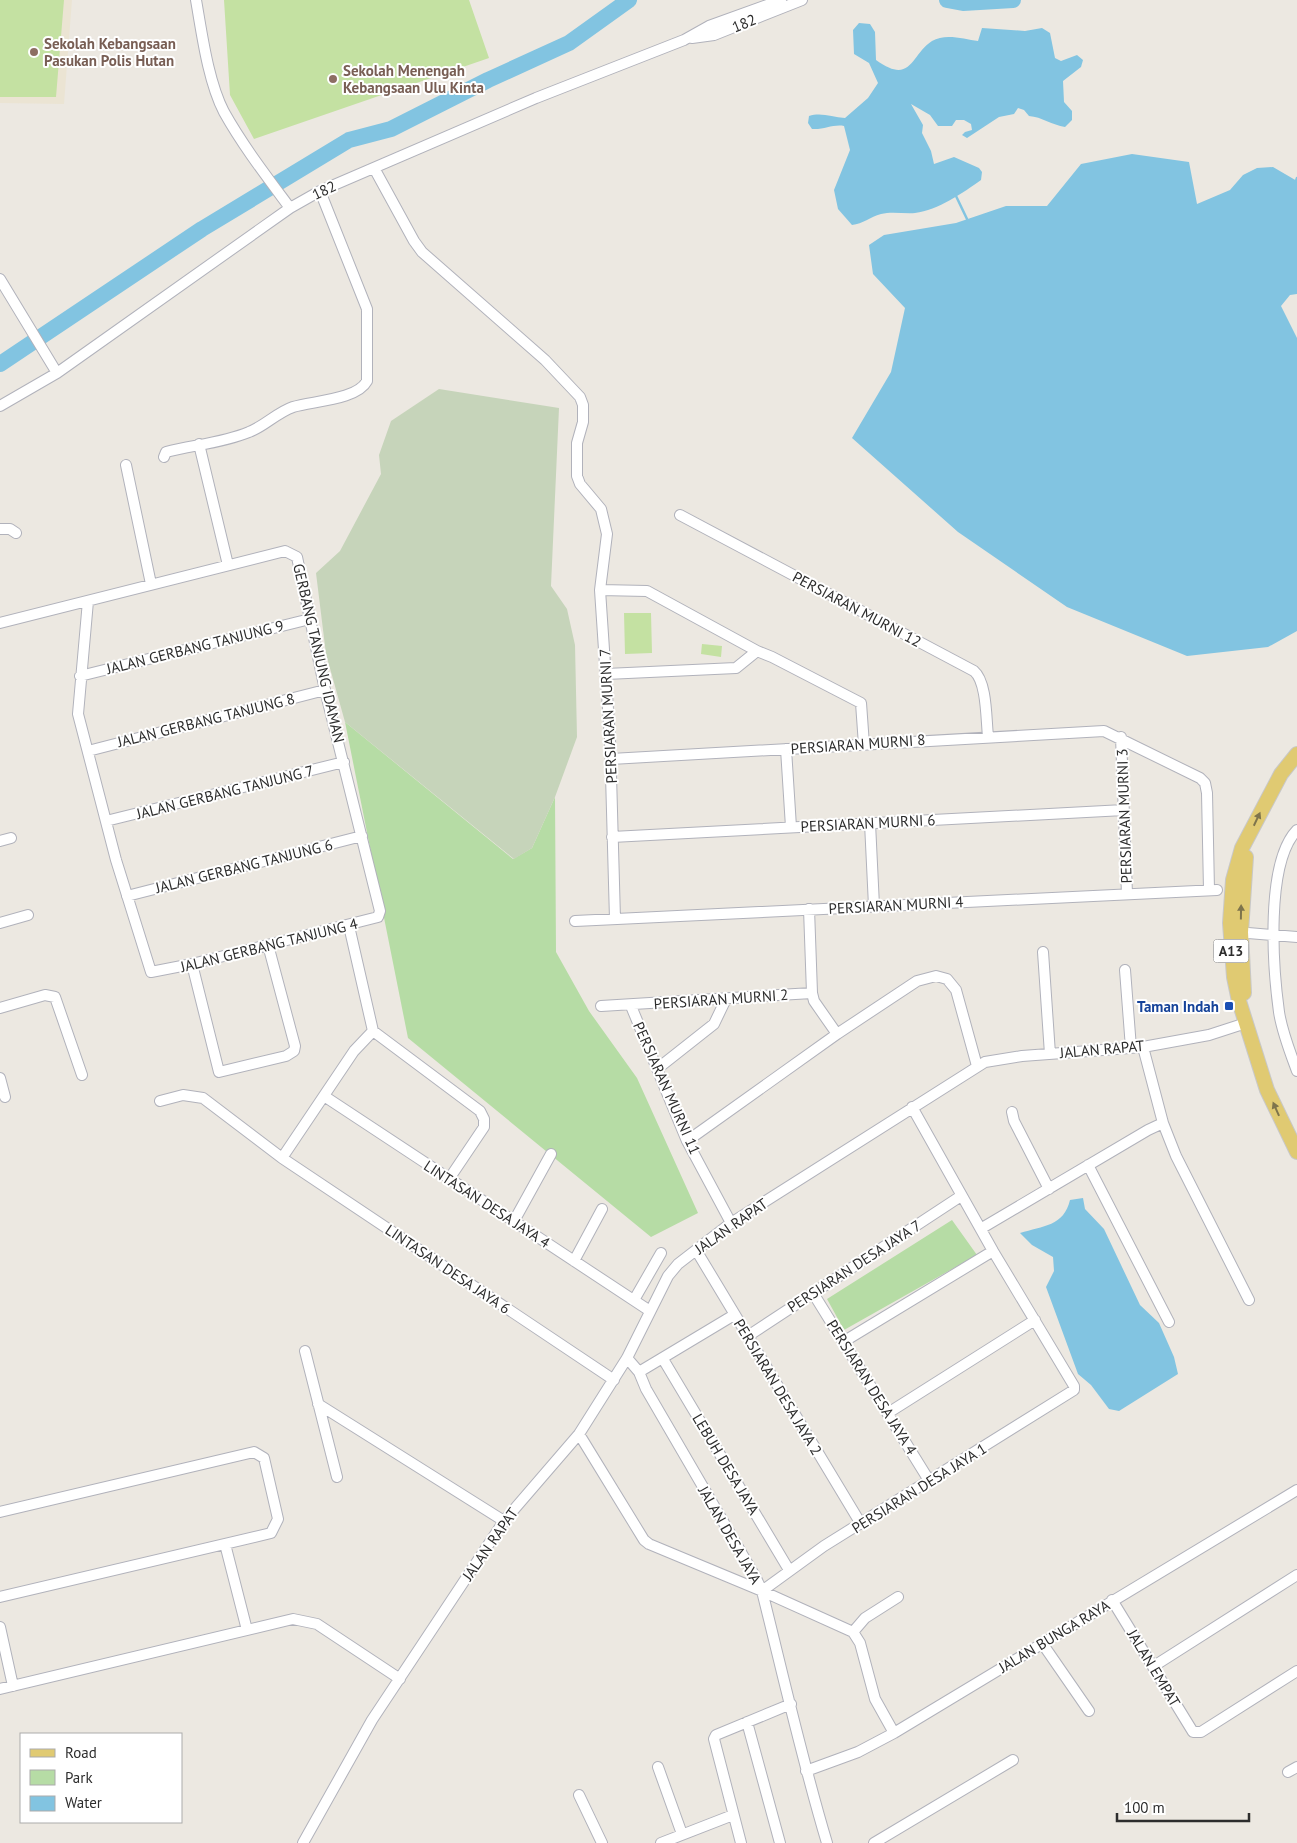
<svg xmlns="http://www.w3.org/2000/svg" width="1297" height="1843" viewBox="0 0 1297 1843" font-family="'PT Sans',sans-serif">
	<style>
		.education { fill: #ebe4d3 }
		.green { fill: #b6dca5 }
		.cemetery { fill: #c6d4ba }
		.pitch { fill: #c4e1a2 }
		.water { fill: #82c4e1 }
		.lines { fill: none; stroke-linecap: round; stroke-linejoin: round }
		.stream { stroke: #82c4e1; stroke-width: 2.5 }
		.river { stroke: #82c4e1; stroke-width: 16 }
		.minor-casing { stroke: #b1b2bb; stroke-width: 12 }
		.major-casing { stroke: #c8c8c8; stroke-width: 16 }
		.minor { stroke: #fff; stroke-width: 10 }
		.major { stroke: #e0ca72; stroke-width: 14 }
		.oneway { fill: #7e744c }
		.education-dot { fill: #8d6e63; stroke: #fff; stroke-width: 2 }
		.transit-dot { fill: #1a4fb4; stroke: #fff; stroke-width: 2 }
		.labels { text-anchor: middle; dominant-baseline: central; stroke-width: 4; stroke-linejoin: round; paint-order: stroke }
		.shield { fill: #fff; stroke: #6c6c6c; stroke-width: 1 }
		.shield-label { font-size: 14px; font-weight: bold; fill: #2d2d2d }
		.street-label { font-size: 15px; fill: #2d2d2d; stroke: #fff }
		.education-label { font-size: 15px; font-weight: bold; fill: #785e54; stroke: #fff; text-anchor: start }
		.transit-label { font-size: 15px; font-weight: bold; fill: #164399; stroke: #fff; text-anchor: end }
	</style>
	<rect width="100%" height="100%" fill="#ece8e1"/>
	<path class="education" d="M 0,0 L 72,0 L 64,104 L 0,103 Z"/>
	<path class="green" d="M 345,722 L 513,859 L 532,848 L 555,797 L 556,952 L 589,1011 L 637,1078 L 698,1213 L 651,1237 L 408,1038 Z
		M 952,1220 L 977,1255 L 844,1330 L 827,1299 Z"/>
	<path class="cemetery" d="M 439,389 L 559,408 L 551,586 L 567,609 L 575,645 L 577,737 L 555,797 L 532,848 L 514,859 L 345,722 L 326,654 L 316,573 L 340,551 L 381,474 L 379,455 L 391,421 Z"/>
	<path class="pitch" d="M 0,0 L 64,0 L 56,97 L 0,97 Z
		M 224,0 L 469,0 L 489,58 L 254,139 L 230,95 Z
		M 624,613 L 651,613 L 652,653 L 625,654 Z
		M 702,644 L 722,646 L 721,657 L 701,654 Z"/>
	<path class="water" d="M 859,23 L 870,24 L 875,32 L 876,60 C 912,86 911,54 932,41 C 945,33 964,39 978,41 L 982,28 L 1025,31 L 1042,28 L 1050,33 L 1055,58 L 1061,61 L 1077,55 L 1083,60 L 1081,67 L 1063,81 L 1064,102 L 1072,111 L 1072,120 L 1065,127 C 1052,125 1042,117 1029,116 L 1024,110 L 1018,108 L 1014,114 L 999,117 L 967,138 L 962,135 L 965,132 L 972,130 L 971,124 L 964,120 L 956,120 L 952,126 L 938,126 L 930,115 L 911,104 L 923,125 L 922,133 L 931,151 L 934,164 L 954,157 L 979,168 L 982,172 L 981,180 C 963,193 938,210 915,213 C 904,214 892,211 881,214 C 870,217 863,224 852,225 L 838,209 L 834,190 L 850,150 L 844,126 C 833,124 824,130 812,129 L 808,123 L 809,116 C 821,112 832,117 845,118 L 868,98 L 878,83 L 869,63 L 854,54 L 853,30 Z
		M 1132,154 L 1189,162 L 1197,204 L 1230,190 L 1243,175 L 1257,168 L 1273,167 L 1297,181 L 1297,294 L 1290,295 L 1281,306 L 1297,338 L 1297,631 L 1268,647 L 1187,656 L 1067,607 L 958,532 L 852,438 L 891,372 L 905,308 L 873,274 L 869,245 L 884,235 L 956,223 L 1006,206 L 1047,206 L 1081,164 Z
		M 1083,1198 L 1085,1209 L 1104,1229 L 1140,1305 L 1159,1323 L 1174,1357 L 1178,1374 L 1119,1411 L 1109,1409 L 1091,1385 L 1078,1374 L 1046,1287 L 1054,1271 L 1053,1257 L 1032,1245 L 1020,1233 C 1043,1226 1064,1226 1070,1200 Z"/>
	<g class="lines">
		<path class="stream" d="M 1296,181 L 1297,178
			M 956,196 L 967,219"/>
		<path class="river" d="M 947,0 L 963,3 L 1013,0
			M 0,364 L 202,229 L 349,140 L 391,129 L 488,80 L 569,43 L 629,0"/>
		<defs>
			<path id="minor" d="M 196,0 C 202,34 208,81 224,112 C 243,146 267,177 290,208
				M 692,38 L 714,35 L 802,0
				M 374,168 L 414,241 L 422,252 L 545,360 L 580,397 L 583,405 L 583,422 L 577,443 L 577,476 L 580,484 L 601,509 L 607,534 L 600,590 L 610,739 L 615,919
				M 0,279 L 57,373
				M 0,406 L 57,373 L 290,208 L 320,191 L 536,98 L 684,40 L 709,26 L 781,0
				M 199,444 L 228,565
				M 164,457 L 166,452 C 193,445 223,443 249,432 C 265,426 276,413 293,407 C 312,401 357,400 367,381 L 367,309 L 320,191
				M 126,465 L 151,584
				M 680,515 L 974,671 C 987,682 986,719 988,736
				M 0,529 L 10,529 L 16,533
				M 600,590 L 647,591 L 757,651
				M 0,623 L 285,551 L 297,557 L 325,690 L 380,911 L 378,917 L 192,964 L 151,972 L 116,860 L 78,714 L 88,601
				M 606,674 L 736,668 L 757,651 L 772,657 L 861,703 L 864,745
				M 80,676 L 310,619
				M 1121,737 L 1127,894
				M 786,749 L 791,827
				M 88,751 L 325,690
				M 611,759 L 1104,731 L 1200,778 L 1205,783 L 1207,793 L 1209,890
				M 106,821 L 344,762
				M 870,823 L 874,906
				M 1297,830 C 1265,863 1273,968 1279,1012 C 1282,1032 1290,1052 1297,1071
				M 612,837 L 1124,810
				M 0,841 L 11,838
				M 127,896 L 362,836
				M 809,909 L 812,993 L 814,1001 L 837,1034
				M 575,921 L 1217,890
				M 0,923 L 28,915
				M 349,926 L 373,1031
				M 1236,932 L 1297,937
				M 1043,952 L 1050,1054
				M 192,964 L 219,1072 L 286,1056 L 294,1051 L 295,1046 L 268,945
				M 1125,970 L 1131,1048
				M 601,1006 L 812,993
				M 631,1006 L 687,1141 L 731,1223
				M 0,1008 L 45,995 L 55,997 L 82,1075
				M 373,1031 L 480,1111 L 484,1119 L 484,1127 L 449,1179
				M 1143,1047 L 1163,1123 L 1176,1156 L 1249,1300
				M 657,1069 L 714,1024 L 726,999
				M 0,1078 L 5,1097
				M 324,1096 L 650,1311
				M 160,1101 L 183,1095 L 203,1098 L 282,1158 L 614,1380
				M 1012,1112 L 1014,1121 L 1049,1189
				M 687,1141 L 837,1034 L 917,981 L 936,976 L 947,979 L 956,990 L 977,1066
				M 282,1158 L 354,1051 L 373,1031
				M 1088,1165 L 1169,1322
				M 514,1221 L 551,1154
				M 982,1228 L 1148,1130 L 1163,1123
				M 696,1250 L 861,1524
				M 574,1261 L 602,1209
				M 813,1293 L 930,1482
				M 634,1300 L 661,1253
				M 748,1336 L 961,1196
				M 843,1342 L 993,1251
				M 305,1351 L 337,1477
				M 627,1358 L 639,1372 L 646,1389 L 756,1578 L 762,1591 C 783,1675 802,1760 827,1843
				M 663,1359 L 789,1570
				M 639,1372 L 734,1315
				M 318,1404 L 504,1521
				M 888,1413 L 1035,1320
				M 579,1434 L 644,1540 L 649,1544 L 762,1591 L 853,1632 L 860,1643 L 875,1699 L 894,1733
				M 0,1512 L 254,1452 L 264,1458 L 278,1519 L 271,1533 L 267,1534 L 0,1597
				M 225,1544 L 247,1630
				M 762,1591 L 824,1546 L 1074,1390 L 1074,1386 L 993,1251 L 912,1107
				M 1112,1600 L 1193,1732 L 1201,1732 L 1297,1671
				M 0,1627 L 13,1686
				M 853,1632 L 865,1618 L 898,1597
				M 1042,1643 L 1089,1711
				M 1154,1666 L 1297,1575
				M 0,1689 L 293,1619 L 317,1624 L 400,1679
				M 747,1722 L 780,1843
				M 658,1767 L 682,1834
				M 806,1771 L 858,1752 L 894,1733 L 1297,1490
				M 1288,1772 L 1297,1767
				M 579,1795 L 602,1843
				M 303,1843 L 372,1720 L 504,1521 L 579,1434 L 627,1358 L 668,1276 L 678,1264 L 731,1223 L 985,1062 L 1022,1056 L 1143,1047 L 1209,1035 L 1246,1023
				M 661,1843 L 733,1815
				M 741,1843 L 714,1739 L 716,1735 L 791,1704
				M 874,1843 L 1013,1760"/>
			<path id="major" d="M 1297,754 L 1281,774 L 1242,848 L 1233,880 L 1230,923 L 1234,977 L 1239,1001 L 1267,1090 L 1297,1152
				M 1244,993 L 1241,932 L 1246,857"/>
		</defs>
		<use href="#minor" class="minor-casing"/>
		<use href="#major" class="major-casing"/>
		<use href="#minor" class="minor"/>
		<use href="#major" class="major"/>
	</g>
	<defs><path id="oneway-solid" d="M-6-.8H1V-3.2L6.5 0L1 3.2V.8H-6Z" transform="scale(1.25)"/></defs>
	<g class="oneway">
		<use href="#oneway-solid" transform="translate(1257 819) rotate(-65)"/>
		<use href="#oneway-solid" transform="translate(1241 912) rotate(-89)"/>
		<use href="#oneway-solid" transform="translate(1276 1109) rotate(-114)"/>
	</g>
	<g class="education-dot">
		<circle cx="34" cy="52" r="5"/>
		<circle cx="333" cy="79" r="5"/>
	</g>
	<rect class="transit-dot" x="1224" y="1001" width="10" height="10" rx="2.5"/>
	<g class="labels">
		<rect class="shield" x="1213.5" y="939.5" width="35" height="23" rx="4"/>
		<g class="shield-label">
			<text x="1231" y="951">A13</text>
		</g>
		<g class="street-label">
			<text transform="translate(744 23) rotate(-22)">182</text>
			<text transform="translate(324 190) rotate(-25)">182</text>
			<text transform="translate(857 609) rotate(28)">PERSIARAN MURNI 12</text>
			<text transform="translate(195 647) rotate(-14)">JALAN GERBANG TANJUNG 9</text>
			<text transform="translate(319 653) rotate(77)">GERBANG TANJUNG IDAMAN</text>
			<text transform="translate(608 716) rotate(-93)">PERSIARAN MURNI 7</text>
			<text transform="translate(206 720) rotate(-14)">JALAN GERBANG TANJUNG 8</text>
			<text transform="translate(858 744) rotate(-4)">PERSIARAN MURNI 8</text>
			<text transform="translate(225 792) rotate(-14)">JALAN GERBANG TANJUNG 7</text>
			<text transform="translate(1124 816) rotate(-92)">PERSIARAN MURNI 3</text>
			<text transform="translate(868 823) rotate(-3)">PERSIARAN MURNI 6</text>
			<text transform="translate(244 866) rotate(-14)">JALAN GERBANG TANJUNG 6</text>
			<text transform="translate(896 905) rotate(-3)">PERSIARAN MURNI 4</text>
			<text transform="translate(269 945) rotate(-14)">JALAN GERBANG TANJUNG 4</text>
			<text transform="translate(721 999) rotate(-4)">PERSIARAN MURNI 2</text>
			<text transform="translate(1102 1049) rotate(-5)">JALAN RAPAT</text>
			<text transform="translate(667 1088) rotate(66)">PERSIARAN MURNI 11</text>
			<text transform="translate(487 1204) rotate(33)">LINTASAN DESA JAYA 4</text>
			<text transform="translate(731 1226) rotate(-35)">JALAN RAPAT</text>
			<text transform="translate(854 1266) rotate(-33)">PERSIARAN DESA JAYA 7</text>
			<text transform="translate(448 1269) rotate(34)">LINTASAN DESA JAYA 6</text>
			<text transform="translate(778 1387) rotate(59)">PERSIARAN DESA JAYA 2</text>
			<text transform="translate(872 1387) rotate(58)">PERSIARAN DESA JAYA 4</text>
			<text transform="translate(726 1464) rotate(59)">LEBUH DESA JAYA</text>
			<text transform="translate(919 1488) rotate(-32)">PERSIARAN DESA JAYA 1</text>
			<text transform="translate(730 1535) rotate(60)">JALAN DESA JAYA</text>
			<text transform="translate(490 1544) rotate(-55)">JALAN RAPAT</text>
			<text transform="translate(1054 1636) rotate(-31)">JALAN BUNGA RAYA</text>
			<text transform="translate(1154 1668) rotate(59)">JALAN EMPAT</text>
		</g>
		<g class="education-label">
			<text x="44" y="43">Sekolah Kebangsaan<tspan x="44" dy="17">Pasukan Polis Hutan</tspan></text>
			<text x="343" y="70">Sekolah Menengah<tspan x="343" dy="17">Kebangsaan Ulu Kinta</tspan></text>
		</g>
		<g class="transit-label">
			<text x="1219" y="1006">Taman Indah</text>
		</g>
	</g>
	<rect x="20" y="1733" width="162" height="90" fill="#ffffff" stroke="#ababab"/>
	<rect x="30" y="1749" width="25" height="8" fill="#e0ca72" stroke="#ababab"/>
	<text x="65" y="1758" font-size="15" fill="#2d2d2d">Road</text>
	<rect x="30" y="1770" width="25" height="15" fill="#b6dca5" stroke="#ababab"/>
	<text x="65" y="1783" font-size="15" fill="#2d2d2d">Park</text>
	<rect x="30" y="1796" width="25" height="15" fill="#82c4e1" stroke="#ababab"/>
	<text x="65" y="1808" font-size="15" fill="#2d2d2d">Water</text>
	<path d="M1117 1813v8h132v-8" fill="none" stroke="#2d2d2d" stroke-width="2.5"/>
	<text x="1124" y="1813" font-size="15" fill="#2d2d2d" stroke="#ffffff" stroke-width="4" paint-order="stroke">100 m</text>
</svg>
